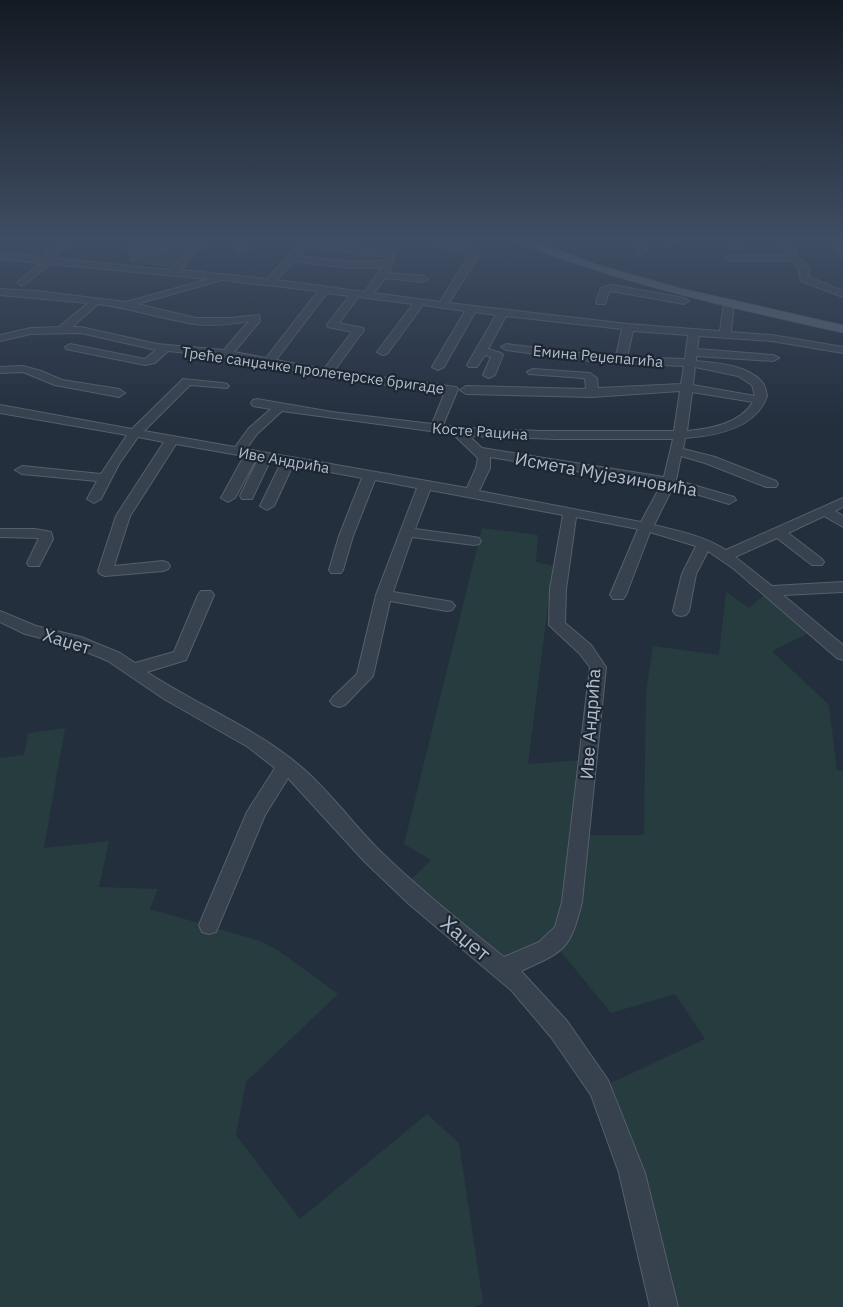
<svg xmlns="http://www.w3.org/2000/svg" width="843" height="1307" viewBox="0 0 843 1307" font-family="'IBM Plex Sans',sans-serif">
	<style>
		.green { fill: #263c3f }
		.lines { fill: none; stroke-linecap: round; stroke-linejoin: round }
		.minor-casing { stroke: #565f6c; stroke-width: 2 }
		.major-casing { stroke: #414a57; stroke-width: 1 }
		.minor { fill: #38414e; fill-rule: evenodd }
		.major { fill: #56606e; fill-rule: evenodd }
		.wall { fill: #3b4654 }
		.shaded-wall { fill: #303945 }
		.building { fill: #455162; stroke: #303945 }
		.labels { text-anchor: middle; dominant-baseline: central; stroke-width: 4.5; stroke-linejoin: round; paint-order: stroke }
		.far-street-label { font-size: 15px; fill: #b4bcc9; stroke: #1d2633 }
		.street-label { font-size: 18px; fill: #b4bcc9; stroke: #1d2633 }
		.near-street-label { font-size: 21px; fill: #b4bcc9; stroke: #1d2633 }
	</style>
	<rect width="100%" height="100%" fill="#242f3e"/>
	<path class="green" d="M 482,528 L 538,535 L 536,562 L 553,566 L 528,764 L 582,760 L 571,835 L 644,835 L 646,692 L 653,646 L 719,655 L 726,592 L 749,608 L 769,591 L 815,630 L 772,651 L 829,705 L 837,770 L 843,771 L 843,1307 L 664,1307 L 600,1088 L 705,1039 L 675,994 L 611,1013 L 549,937 L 505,956 L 410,881 L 431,860 L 404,844 Z
		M 65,728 L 44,848 L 109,841 L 99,887 L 158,889 L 150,909 L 260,941 L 279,951 L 338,994 L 246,1082 L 236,1135 L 300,1219 L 427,1114 L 459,1143 L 483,1303 L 475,1307 L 0,1307 L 0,758 L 24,755 L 28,733 Z"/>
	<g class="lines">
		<defs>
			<path id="minor" d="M 67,238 L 77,238 L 53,258 L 170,270 L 199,238 L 208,238 L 180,270 L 267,279 L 297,247 L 300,246 L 305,249 L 299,256 L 351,262 L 385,260 L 385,257 L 301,246 L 299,244 L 304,241 L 390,252 L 395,255 L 389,273 L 423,276 L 428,279 L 423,282 L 385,278 L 374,293 L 440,302 L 469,255 L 466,252 L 442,247 L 430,238 C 439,238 473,248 479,254 L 449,303 L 628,324 L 720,331 L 724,303 L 729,300 L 734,303 L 731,332 L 772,335 L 843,347 L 843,353 L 772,341 L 699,336 L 697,349 L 773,355 L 779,358 L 773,361 L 696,356 L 696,361 C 716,363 747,365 761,381 C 765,384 766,391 767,396 C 756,429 715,436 685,438 L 683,449 L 715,457 L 776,481 L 778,484 L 776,487 L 766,487 L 705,463 L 681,456 L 676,480 L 734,497 L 736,500 L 729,504 L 673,487 L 654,525 C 679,531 704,536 726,550 L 843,498 L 843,507 L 835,511 L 843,516 L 843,527 L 824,516 L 788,533 L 822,559 L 824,562 L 822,565 L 812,565 L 777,538 L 735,557 L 772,586 L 843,582 L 843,592 L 783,595 L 843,645 L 843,660 L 837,658 L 734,569 L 708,551 L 696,574 L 689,611 L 686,615 L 681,616 L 676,615 L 673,611 L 682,574 L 696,546 L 650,532 L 626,595 L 623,599 L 613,599 L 610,595 L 638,529 L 576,517 L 566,589 L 565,623 L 591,645 L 606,667 L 582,902 C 570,950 565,951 521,971 L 567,1021 L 608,1080 L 645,1173 L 678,1307 L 650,1307 L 619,1173 L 591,1095 L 551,1037 L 511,990 L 409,904 L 365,862 L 288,778 L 265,815 L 216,932 L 209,934 L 202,932 L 199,925 L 247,812 L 275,768 L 248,747 L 164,699 L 108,661 L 70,645 L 25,634 L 0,622 L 0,611 L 36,626 L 81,637 L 120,653 L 135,663 L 174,652 L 198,595 L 201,591 L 211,591 L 214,595 L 186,660 L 147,672 C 200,707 261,730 308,773 C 334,797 355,826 380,851 C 419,889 462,923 504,957 L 539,942 L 555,927 L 562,902 L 590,667 L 579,653 L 549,625 L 550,589 L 563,515 L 430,490 L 415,529 L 474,537 L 479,538 L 481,541 L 479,544 L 474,545 L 412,537 L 393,592 L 447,601 L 452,602 L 455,606 L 452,610 L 447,611 L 390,601 L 373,676 L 345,705 L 339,707 L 333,705 L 330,701 L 333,697 L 357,674 L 376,595 L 417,488 L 375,480 L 353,536 L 343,570 L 341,573 L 331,573 L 329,570 L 339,536 L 362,478 L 293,465 L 274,506 L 267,510 L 260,506 L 281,463 L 270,461 L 252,499 L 242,499 L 240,496 L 258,459 L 256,459 L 235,498 L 228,502 L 221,498 L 244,456 L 176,444 L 130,516 L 114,566 L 163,561 L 168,563 L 170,566 L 168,569 L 163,571 L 105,576 L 100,574 L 98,571 L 116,516 L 164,442 L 138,437 L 119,464 L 101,499 L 94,503 L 87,499 L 97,481 L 22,474 L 15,470 L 22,466 L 101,474 L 127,435 L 0,413 L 0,405 L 132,429 L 183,379 L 223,383 L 227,384 L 229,386 L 227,388 L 190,385 L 144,431 L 235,447 L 249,428 L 271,409 L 253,406 L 251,403 L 253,400 L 257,399 L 332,412 L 432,424 L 445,392 L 355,381 L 227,357 L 168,351 L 155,363 L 145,365 L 66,349 L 65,347 L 70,344 L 145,359 L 156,350 L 81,333 L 31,334 L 0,341 L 0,335 L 31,328 L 59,327 L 88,303 L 0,295 L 0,289 L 37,291 L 126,302 L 209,279 L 51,264 L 22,286 L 17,283 L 19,281 L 41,263 L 0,259 L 0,253 L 43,257 ZM 294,261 L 351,268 L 382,267 L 365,292 L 276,280 ZM 222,280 L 318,291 L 266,358 L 234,352 L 260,321 L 259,315 L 230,318 L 196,318 L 137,304 ZM 327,293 L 349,296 L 327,325 L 328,327 L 352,332 L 324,369 L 276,360 ZM 358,297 L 413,304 L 377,352 L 383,355 L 387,354 L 423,305 L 465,311 L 432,367 L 438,370 L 444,367 L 475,312 L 496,315 L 467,365 L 469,367 L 477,367 L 485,355 L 491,357 L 483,375 L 489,378 L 495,375 L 503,355 L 501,353 L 488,349 L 506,316 L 622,329 L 616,356 L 586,354 L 506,344 L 501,347 L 506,350 L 597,362 L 684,366 L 681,384 L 598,388 L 597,378 L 590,373 L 533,369 L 527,372 L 529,374 L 583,378 L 585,379 L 586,389 L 466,386 L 460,390 L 466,394 L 592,397 L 680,391 L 674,431 L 542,431 L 467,428 L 443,425 L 458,389 L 456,387 L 334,371 L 364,330 L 363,328 L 339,323 ZM 98,304 C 131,308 162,319 195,324 C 212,327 232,324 249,321 L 224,350 L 157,344 L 81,327 L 72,327 ZM 633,331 L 688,335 L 685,359 L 627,357 ZM 695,367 L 738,376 L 752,385 L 755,396 L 693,385 ZM 692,392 L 753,402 C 740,424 709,429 687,431 ZM 282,411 L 453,434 L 478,458 L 476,468 L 467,488 L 246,449 L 257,434 ZM 469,436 L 557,439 L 673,439 L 664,477 L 482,448 ZM 490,457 L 661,485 L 641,522 L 479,491 L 490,468 Z
				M 235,238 L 249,238 L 244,241 L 249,246 L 245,251 L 239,251 L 237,249 L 239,246 L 233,240 Z
				M 641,238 L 650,238 L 645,252 L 640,255 L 635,252 Z
				M 662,238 L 671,238 L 673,242 L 668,245 L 665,244 Z
				M 724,238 L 733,238 L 739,247 L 737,249 L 731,249 Z
				M 781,238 L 790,238 L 797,257 L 809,267 L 809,277 L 843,291 L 843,297 L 801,281 L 799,268 L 791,261 L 730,261 L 725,258 L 730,255 L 787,255 Z
				M 831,238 L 841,238 L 843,244 L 843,257 L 838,254 Z
				M 612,285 L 684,298 L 689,301 L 684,304 L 612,291 L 609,292 L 605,304 L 597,304 L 596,302 L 601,288 Z
				M 23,366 L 41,371 L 62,380 L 119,389 L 125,393 L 119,397 L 55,385 L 23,372 L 0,373 L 0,367 Z
				M 0,529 L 35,529 L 51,532 L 53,539 L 39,566 L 29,566 L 27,563 L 39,538 L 0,537 Z"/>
			<path id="major" d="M 508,238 L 524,238 L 599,265 L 680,288 L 843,325 L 843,333 C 730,308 618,283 510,240 Z"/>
		</defs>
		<use href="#minor" class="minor-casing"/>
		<use href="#major" class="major-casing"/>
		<use href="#minor" class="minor"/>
		<use href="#major" class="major"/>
	</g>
	<path class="wall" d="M 139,238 L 192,238 L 193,242 L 170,267 L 130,262 L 127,249 Z"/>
	<path class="shaded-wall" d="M 182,238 L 192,238 L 193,242 L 170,267 L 167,253 Z"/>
	<path class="building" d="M 139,238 L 182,238 L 167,253 L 127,249 Z"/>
	<linearGradient id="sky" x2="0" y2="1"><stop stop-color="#141a22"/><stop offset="0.57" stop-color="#3f4d63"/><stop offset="1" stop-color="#3f4d63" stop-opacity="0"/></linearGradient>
	<rect width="843" height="421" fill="url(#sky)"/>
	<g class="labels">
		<g class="far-street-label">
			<text transform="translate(598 356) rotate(5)">Емина Реџепагића</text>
			<text transform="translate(313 370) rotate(8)">Треће санџачке пролетерске бригаде</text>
			<text transform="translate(480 431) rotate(4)">Косте Рацина</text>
			<text transform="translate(284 460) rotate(10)">Иве Андрића</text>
		</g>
		<g class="street-label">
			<text transform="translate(606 474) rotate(10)">Исмета Мујезиновића</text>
			<text transform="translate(67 641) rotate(17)">Хаџет</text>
			<text transform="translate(590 724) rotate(-86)">Иве Андрића</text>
		</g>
		<g class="near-street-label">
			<text transform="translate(466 938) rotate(40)">Хаџет</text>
		</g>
	</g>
</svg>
